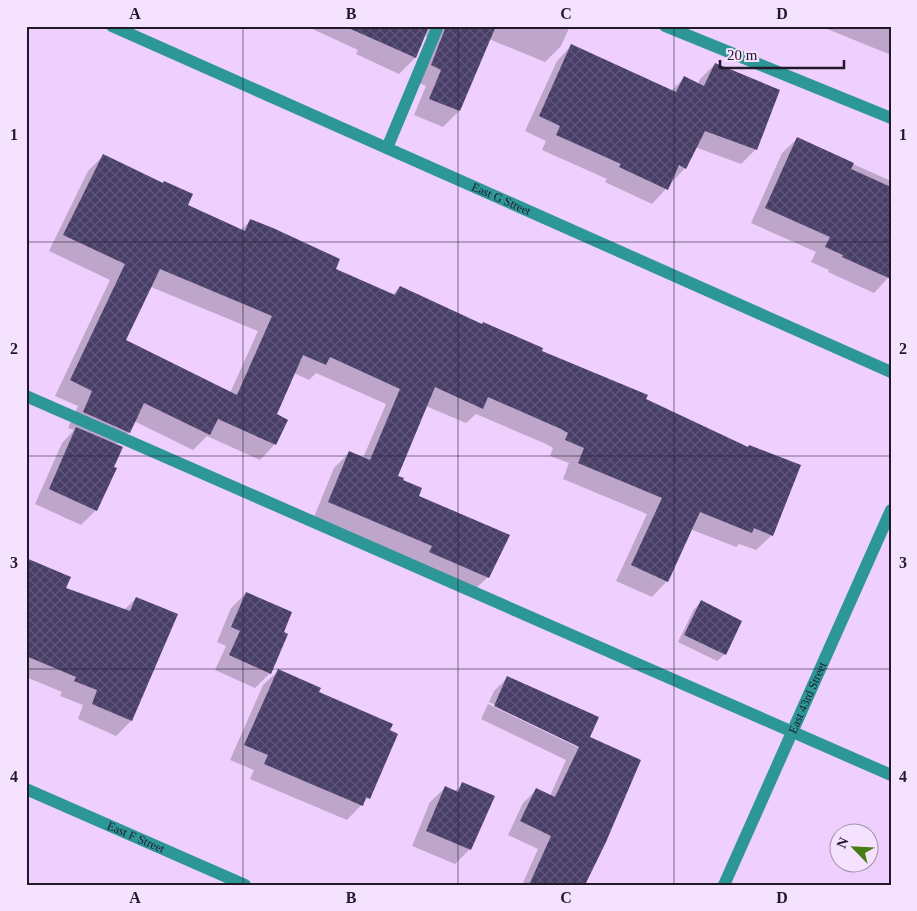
<svg xmlns="http://www.w3.org/2000/svg" width="917" height="911" viewBox="0 0 917 911" font-family="Georgia,serif">
	<style>
		.shadow { fill: #0003; fill-rule: evenodd }
		.building { fill: url(#building-cross-hatch); fill-rule: evenodd }
		.lines { fill: none; stroke-linecap: round; stroke-linejoin: round }
		.minor { stroke: #2d9696; stroke-width: 12 }
		.grid { fill: none; stroke: #231829; stroke-width: 1; stroke-opacity: 0.55 }
		.labels { text-anchor: middle; dominant-baseline: central; stroke-width: 5; stroke-linejoin: round; paint-order: stroke }
		.street-label { font-size: 12px; fill: #231829; stroke: #f4e2fe }
		.neatline { fill: none; stroke: #231829; stroke-width: 2 }
		.grid-label { font-size: 16px; text-anchor: middle; font-weight: bold; fill: #231829 }
	</style>
	<defs>
		<pattern id="building-cross-hatch" width="8" height="8" patternUnits="userSpaceOnUse" patternTransform="scale(1.25)"><rect width="8" height="8" fill="#483e68"/><path d="M0 0l8 8M0 8l8-8" fill="none" stroke="#5f5779"/></pattern>
	</defs>
	<rect width="100%" height="100%" fill="#eecffd"/>
	<path class="shadow" d="M 306,26 L 570,26 L 561,46 L 545,62 L 489,39 L 459,111 L 443,127 L 414,115 L 426,86 L 415,81 L 428,37 L 424,35 L 415,58 L 399,74 L 356,54 L 358,50 Z
		M 820,26 L 891,26 L 891,55 Z
		M 571,46 L 671,91 L 684,78 L 698,84 L 700,79 L 715,64 L 756,149 L 741,164 L 695,147 L 685,168 L 652,204 L 605,182 L 607,179 L 542,150 L 546,141 L 525,131 L 557,61 Z
		M 797,139 L 891,181 L 891,273 L 888,278 L 874,293 L 828,272 L 829,270 L 811,262 L 816,252 L 751,223 L 782,153 Z
		M 104,155 L 186,206 L 241,230 L 251,220 L 334,270 L 392,295 L 400,287 L 644,400 L 772,535 L 756,550 L 739,544 L 736,547 L 690,529 L 667,581 L 652,597 L 616,581 L 647,514 L 563,479 L 569,463 L 550,456 L 553,448 L 546,444 L 476,414 L 466,423 L 426,406 L 396,476 L 417,496 L 488,577 L 472,592 L 314,517 L 334,468 L 350,452 L 363,458 L 386,404 L 316,373 L 309,380 L 294,373 L 276,415 L 275,444 L 260,460 L 207,436 L 193,450 L 134,421 L 129,432 L 115,445 L 96,510 L 81,525 L 35,504 L 62,443 L 74,430 L 68,428 L 78,406 L 55,396 L 110,280 L 49,251 L 88,171 ZM 151,287 L 258,331 L 230,393 L 124,341 Z
		M 26,559 L 64,589 L 124,610 L 136,598 L 177,615 L 131,721 L 116,736 L 78,719 L 83,705 L 60,696 L 62,692 L 26,677 Z
		M 246,593 L 270,673 L 255,688 L 215,670 L 226,646 L 217,642 L 231,608 Z
		M 701,602 L 725,654 L 717,661 L 678,642 L 694,609 Z
		M 278,671 L 368,798 L 347,820 L 250,779 L 254,770 L 230,760 L 263,685 Z
		M 507,678 L 588,738 L 584,885 L 522,885 L 538,849 L 508,835 L 523,803 L 536,790 L 550,796 L 566,760 L 481,719 L 488,704 L 579,748 L 579,745 L 489,702 L 494,691 Z
		M 463,784 L 470,849 L 455,864 L 412,846 L 430,802 L 445,788 L 455,791 Z"/>
	<path class="building" d="M 344,26 L 429,26 L 416,58 Z
		M 446,26 L 496,26 L 460,111 L 429,99 L 441,70 L 431,65 Z
		M 571,44 L 676,92 L 684,76 L 704,86 L 715,63 L 780,90 L 757,150 L 705,131 L 686,169 L 679,165 L 668,190 L 619,167 L 621,164 L 556,135 L 560,126 L 539,116 Z
		M 797,137 L 854,163 L 851,169 L 891,187 L 891,279 L 842,257 L 843,255 L 825,247 L 830,237 L 765,208 Z
		M 103,154 L 163,183 L 164,181 L 193,194 L 188,205 L 245,231 L 250,219 L 273,228 L 340,259 L 336,269 L 395,295 L 400,286 L 482,324 L 483,322 L 543,348 L 542,351 L 648,395 L 646,399 L 748,447 L 749,445 L 801,465 L 773,536 L 754,528 L 752,533 L 700,512 L 668,582 L 631,565 L 662,498 L 578,463 L 584,448 L 565,440 L 568,433 L 561,429 L 488,397 L 483,409 L 435,387 L 398,476 L 404,478 L 403,480 L 422,488 L 419,496 L 510,535 L 489,578 L 429,552 L 432,546 L 328,502 L 349,451 L 370,460 L 400,389 L 330,357 L 326,365 L 303,355 L 277,414 L 288,420 L 276,445 L 218,419 L 210,435 L 144,403 L 130,433 L 83,412 L 92,391 L 70,380 L 125,264 L 63,235 ZM 160,269 L 272,316 L 237,395 L 126,340 Z
		M 76,427 L 123,447 L 114,467 L 117,468 L 97,511 L 49,489 Z
		M 26,558 L 71,577 L 66,588 L 130,611 L 136,597 L 178,614 L 132,721 L 92,704 L 97,690 L 74,681 L 76,677 L 26,656 Z
		M 246,592 L 292,612 L 284,632 L 288,634 L 271,674 L 229,655 L 240,631 L 231,627 Z
		M 701,600 L 742,621 L 726,655 L 684,635 Z
		M 278,669 L 321,688 L 319,692 L 393,724 L 390,730 L 398,734 L 370,799 L 366,797 L 363,806 L 264,764 L 268,755 L 244,745 Z
		M 507,676 L 599,717 L 590,737 L 641,760 L 606,842 L 585,885 L 529,885 L 551,836 L 520,821 L 536,788 L 555,797 L 579,747 L 494,706 Z
		M 462,782 L 495,796 L 471,850 L 426,831 L 445,786 L 458,792 Z"/>
	<g class="lines">
		<g class="minor">
			<path id="s1" d="M 112,26 L 891,372"/>
			<path d="M 665,26 L 891,118"/>
			<path d="M 387,148 L 438,26"/>
			<path d="M 26,396 L 891,775"/>
			<path id="s2" d="M 26,789 L 245,885"/>
			<path id="s3" d="M 724,885 L 891,510"/>
		</g>
	</g>
	<path class="grid" d="M 243,26 L 243,885M 458,26 L 458,885M 674,26 L 674,885M 26,242 L 891,242M 26,456 L 891,456M 26,669 L 891,669"/>
	<g class="labels">
		<g class="street-label">
			<text stroke="none"><textPath href="#s1" startOffset="426">East G Street</textPath></text>
			<text stroke="none"><textPath href="#s3" startOffset="205">East 43rd Street</textPath></text>
			<text stroke="none"><textPath href="#s2" startOffset="120">East F Street</textPath></text>
		</g>
	</g>
	<rect width="917" height="911" fill="none" stroke="#f4e2fe" stroke-width="55"/>
	<g transform="translate(854 848) rotate(294)"><circle r="24" fill="#f4e2fe" stroke="#a091a9"/>
	<path d="M0-4L9 19L0 12L-9 19Z" fill="#467e15"/>
	<text y="-8" font-size="14" font-weight="bold" text-anchor="middle" fill="#231829">N</text>
	</g>
	<path d="M720 60v8h124v-8" fill="none" stroke="#231829" stroke-width="2.5"/>
	<text x="727" y="60" font-size="15" fill="#231829" stroke="#f4e2fe" stroke-width="4" paint-order="stroke">20 m</text>
	<rect x="28" y="28" width="862" height="856" class="neatline"/>
	<g class="grid-label">
		<text x="135" y="19">A</text>
		<text x="351" y="19">B</text>
		<text x="566" y="19">C</text>
		<text x="782" y="19">D</text>
		<text x="14" y="140">1</text>
		<text x="903" y="140">1</text>
		<text x="14" y="354">2</text>
		<text x="903" y="354">2</text>
		<text x="14" y="568">3</text>
		<text x="903" y="568">3</text>
		<text x="14" y="782">4</text>
		<text x="903" y="782">4</text>
		<text x="135" y="903">A</text>
		<text x="351" y="903">B</text>
		<text x="566" y="903">C</text>
		<text x="782" y="903">D</text>
	</g>
</svg>
